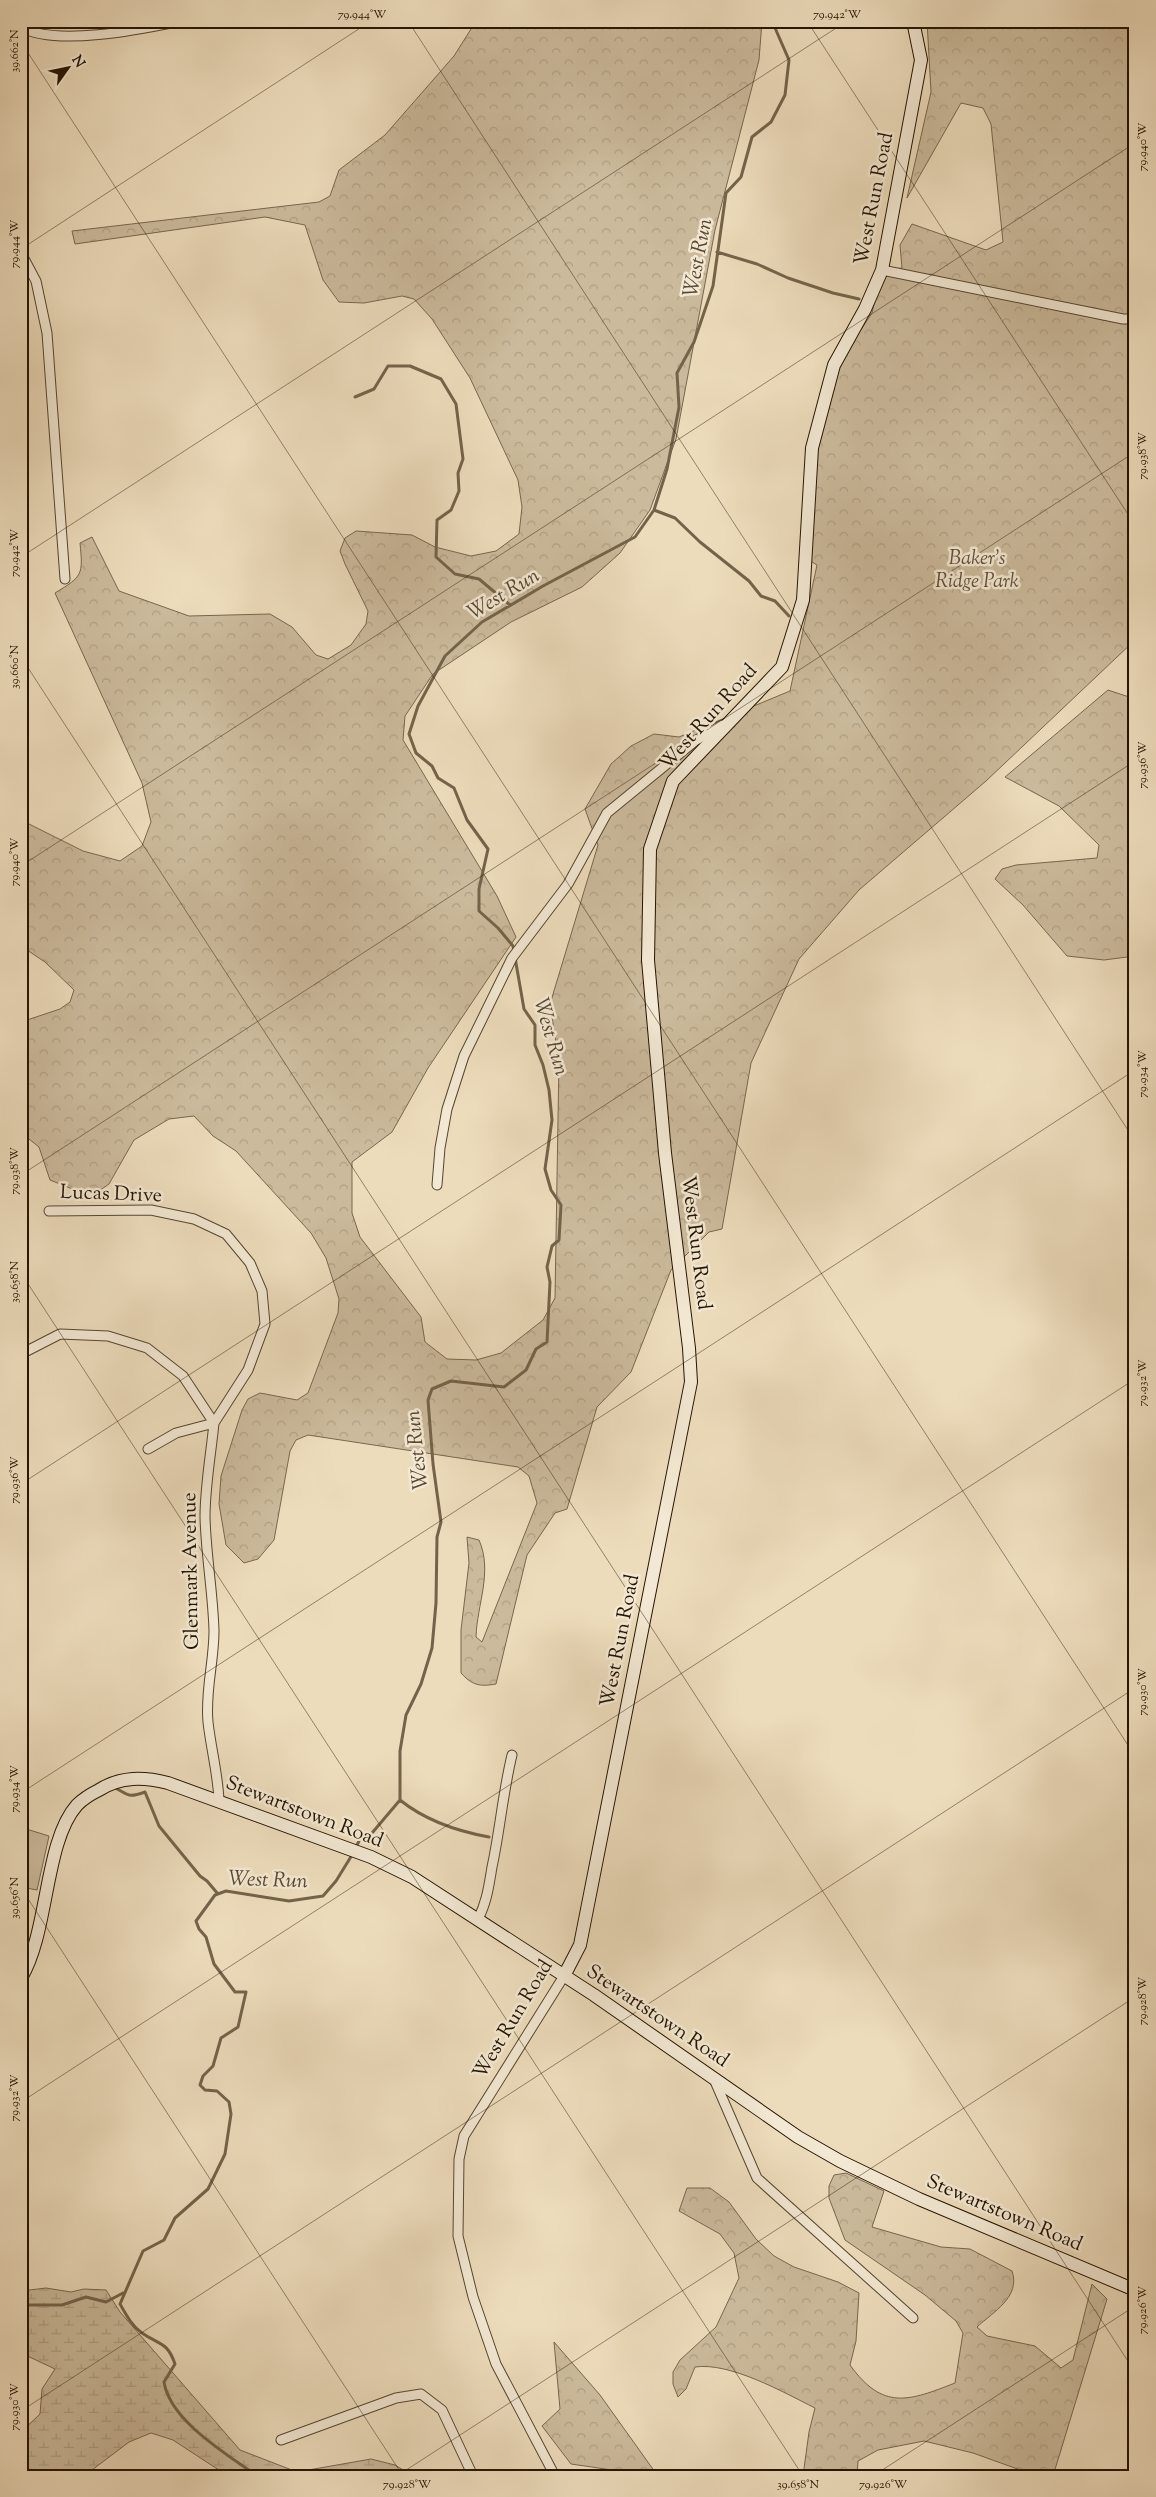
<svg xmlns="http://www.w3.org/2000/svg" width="1156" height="2497" viewBox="0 0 1156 2497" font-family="'Sorts Mill Goudy',serif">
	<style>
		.forest { fill: url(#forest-crowns); stroke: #78674e }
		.wetland { fill: url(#wetland-marsh); stroke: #78674e }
		.garden { fill: #cbba9c; stroke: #78674e }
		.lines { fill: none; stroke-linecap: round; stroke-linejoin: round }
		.stream { stroke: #74634a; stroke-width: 3 }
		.street-casing { stroke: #56462f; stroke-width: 11 }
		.secondary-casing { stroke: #241400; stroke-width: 14 }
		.street { stroke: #f3e8d3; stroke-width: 9 }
		.secondary { stroke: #f3e8d3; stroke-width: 12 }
		.ticks { fill: none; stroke: #241400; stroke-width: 1; stroke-opacity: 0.45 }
		.labels { text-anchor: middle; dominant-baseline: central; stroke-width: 5; stroke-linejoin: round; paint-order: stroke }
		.street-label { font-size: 20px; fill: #241400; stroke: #f3e8d3 }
		.park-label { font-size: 20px; font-style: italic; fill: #5e4e37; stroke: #f3e8d3 }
		.water-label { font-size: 21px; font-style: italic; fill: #594932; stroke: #f3e8d3 }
		.neatline { fill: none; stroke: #241400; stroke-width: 2 }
		.ticks-label { font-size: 12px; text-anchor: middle; fill: #241400 }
	</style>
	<defs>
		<pattern id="forest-crowns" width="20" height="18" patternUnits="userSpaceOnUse" patternTransform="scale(1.25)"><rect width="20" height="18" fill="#cbba9c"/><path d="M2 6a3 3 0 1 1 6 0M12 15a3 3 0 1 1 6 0" fill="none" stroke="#ae9f85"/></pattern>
		<pattern id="wetland-marsh" width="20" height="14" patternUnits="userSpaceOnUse" patternTransform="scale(1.25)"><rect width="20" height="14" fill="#cbba9c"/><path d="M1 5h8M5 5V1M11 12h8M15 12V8" fill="none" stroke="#ae9f85"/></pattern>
	</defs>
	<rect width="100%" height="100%" fill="#eddcbc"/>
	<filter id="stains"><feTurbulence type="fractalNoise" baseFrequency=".004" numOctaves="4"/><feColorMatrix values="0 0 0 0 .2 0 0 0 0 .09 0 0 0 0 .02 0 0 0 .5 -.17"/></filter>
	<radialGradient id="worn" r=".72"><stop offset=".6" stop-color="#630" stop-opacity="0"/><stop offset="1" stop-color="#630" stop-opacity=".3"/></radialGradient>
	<path class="forest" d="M 476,21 L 762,21 L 759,60 L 715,230 L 676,439 L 650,510 L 620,553 L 582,587 L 511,622 L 433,674 L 405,716 L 403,740 L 497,896 L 516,937 L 428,1068 L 392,1132 L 352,1162 L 352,1213 L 360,1237 L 421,1317 L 425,1342 L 447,1359 L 476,1360 L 501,1353 L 543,1320 L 555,1298 L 559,1061 L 550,1004 L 598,845 L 585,809 L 611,764 L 631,746 L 654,734 L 679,737 L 790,691 L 817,565 L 809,560 L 819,430 L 844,355 L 872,313 L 882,270 L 902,268 L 900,245 L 912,224 L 986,250 L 1003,242 L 991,124 L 983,108 L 961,103 L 907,198 L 931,92 L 927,21 L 1135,21 L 1135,640 L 986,781 L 859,890 L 799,959 L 751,1063 L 722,1229 L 709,1232 L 671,1270 L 631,1372 L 597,1407 L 567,1509 L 555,1513 L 527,1555 L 496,1684 C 479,1687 472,1685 461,1673 L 461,1630 L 469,1563 L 467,1537 L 479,1540 C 493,1572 477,1604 476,1637 L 482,1642 L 537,1503 L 529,1476 L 518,1467 L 308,1435 L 296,1440 L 290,1451 L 274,1540 L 258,1559 L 244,1563 L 226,1545 L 219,1504 L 221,1476 L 242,1410 L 248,1399 L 260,1393 L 297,1400 L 308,1393 L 338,1313 L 339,1299 L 326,1258 L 311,1233 L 236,1151 L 213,1136 L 194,1116 L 169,1119 L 134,1140 L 109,1184 L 99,1191 L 75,1190 L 50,1180 L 39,1147 L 29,1139 L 21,1142 L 21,1022 L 60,1009 L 70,1002 L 74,990 L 45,962 L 21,946 L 21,820 L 83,851 L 120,861 L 142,846 L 151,822 L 142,783 L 55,593 C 83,576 83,575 80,543 L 92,537 L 119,591 L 189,616 L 270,614 L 292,627 L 316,655 L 328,659 L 351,645 L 366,624 L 368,611 L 345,564 L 340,551 L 345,538 L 356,531 L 412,535 L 435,547 L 471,556 L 496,551 L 519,534 L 522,507 L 518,480 L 470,378 L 432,319 L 414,299 L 402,296 L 364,303 L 339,302 L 323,280 L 305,225 L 265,217 L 75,244 L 72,231 L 319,202 L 330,196 L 339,170 L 385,135 L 454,56 Z
		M 1108,690 L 1135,699 L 1135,956 L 1104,960 L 1067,956 L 1023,905 L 995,879 L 1002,869 L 1016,865 L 1097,858 L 1099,845 L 1059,806 L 1005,777 Z
		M 846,2173 L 884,2191 L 872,2227 L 941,2247 L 970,2249 L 1012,2271 C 1021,2297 993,2312 977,2327 L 987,2336 L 1035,2346 L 1061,2368 L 1073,2360 L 1092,2284 L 1107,2299 L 1053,2476 L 1037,2476 L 973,2453 L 924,2441 L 878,2450 L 858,2461 L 857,2476 L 803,2476 L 809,2432 L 815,2408 C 783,2392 730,2362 695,2367 L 686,2389 L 678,2397 L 673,2384 L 673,2372 L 680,2360 L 716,2327 L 739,2278 L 734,2253 L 720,2234 L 679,2211 L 687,2188 L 710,2188 L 729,2202 L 756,2239 L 774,2256 L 794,2267 L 838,2282 L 859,2293 L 856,2341 L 850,2365 C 883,2411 909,2401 955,2383 L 963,2333 L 956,2321 L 925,2295 L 845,2240 L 829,2198 L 829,2186 L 834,2175 Z
		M 554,2342 L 600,2395 L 655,2472 L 664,2476 L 623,2476 L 619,2471 L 571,2464 L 542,2426 L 560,2409 Z"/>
	<path class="wetland" d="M 46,2288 L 71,2292 L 84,2289 L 106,2290 L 120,2312 L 240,2450 L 297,2472 L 371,2459 L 395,2465 L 413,2476 L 228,2476 L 173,2440 L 151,2433 L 129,2442 L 84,2476 L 21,2476 L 21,2432 L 40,2414 L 42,2389 L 55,2369 L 21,2353 L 21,2291 Z"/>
	<path class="garden" d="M 23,1828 L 49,1836 L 37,1890 L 21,1887 L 21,1837 Z"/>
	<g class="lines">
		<path class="stream" d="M 717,252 L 757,264 L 788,278 L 833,293 L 859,299
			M 355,397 L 374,389 L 388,366 L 410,366 L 441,379 L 456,404 L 463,459 L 458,473 L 459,491 L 451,510 L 437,520 L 436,557 L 455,574 L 479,579 L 510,605
			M 654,510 L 675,518 L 700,542 L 749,581 L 761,596 L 775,601 L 789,616
			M 113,1787 C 129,1794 126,1799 145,1792 L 159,1826 L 200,1876 L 207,1881 L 218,1894
			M 400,1800 C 426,1821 456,1831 489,1837
			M 355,1849 L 360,1839 L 372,1833 L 400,1800 L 400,1751 L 406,1715 L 421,1684 L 432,1648 L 436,1603 L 437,1537 L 441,1522 L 433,1464 L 428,1400 L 432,1389 L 451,1381 L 504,1387 L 526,1370 L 536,1349 L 547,1342 L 550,1282 L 547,1267 L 552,1246 L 559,1240 L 561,1205 L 551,1190 L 545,1169 L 552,1120 L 549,1090 L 543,1065 L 535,1045 L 535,1025 L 524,1009 L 513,946 L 498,928 L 479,911 L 479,889 L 488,849 L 467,820 L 454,788 L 438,778 L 432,766 L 416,753 L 409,734 L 418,706 L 445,656 L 482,622 L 543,586 L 635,537 L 654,510 L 667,469 L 679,407 L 677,373 L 694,342 L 713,286 L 726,193 L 741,177 L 752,137 L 771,122 L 785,95 L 789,60 L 772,21
			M 21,2305 L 62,2305 L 86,2297 L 106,2302 L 123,2293
			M 257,2476 C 227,2454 170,2421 164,2382 L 175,2364 C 167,2341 159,2345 142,2333 C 131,2325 126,2314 120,2304 L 143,2251 L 164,2240 L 175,2218 L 208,2189 L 225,2154 L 231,2114 L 229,2102 L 217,2091 L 205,2090 L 200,2085 L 203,2076 L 213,2066 L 221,2038 L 238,2027 L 246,1992 L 235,1992 L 214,1964 L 206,1937 L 199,1929 L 196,1921 L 215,1895 L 226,1891 L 289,1901 L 323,1896 L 336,1881 L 352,1855"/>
		<defs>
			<path id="street" d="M 21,27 C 56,47 142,29 181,21
				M 21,253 L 36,281 L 47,333 L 65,579
				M 882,270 L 1123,319 L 1135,319
				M 437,1185 L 440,1148 L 447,1109 L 464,1056 L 512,958 L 568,884 L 607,813 L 695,741 L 722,725
				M 49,1211 L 151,1210 L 194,1219 L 226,1234 L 250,1263 L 262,1291 L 265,1324 L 248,1370 L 214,1423 L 176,1433 L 148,1449
				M 21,1354 L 60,1334 L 108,1336 L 147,1348 L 183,1376 L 214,1423 C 211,1454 205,1486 205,1517 C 206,1556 213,1593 214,1631 C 214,1662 205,1691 208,1722 C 211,1749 218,1774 219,1801
				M 478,1919 C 487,1902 489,1885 492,1867 C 500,1830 503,1792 512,1755
				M 714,2079 L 757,2178 L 913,2318
				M 281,2440 L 396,2398 L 421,2394 L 442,2410 L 473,2476
				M 143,2475 L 143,2476
				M 555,2476 L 496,2364 L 473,2297 L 458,2236 L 459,2159 L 464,2136 L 564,1976"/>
			<path id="secondary" d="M 564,1976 L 580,1945 L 691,1382 L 689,1348 L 665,1153 L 648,960 L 650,849 L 673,781 L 782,667 L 803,600 L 812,448 L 834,365 L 865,309 L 882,270 L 921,60 L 913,21
				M 21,1978 C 49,1932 44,1842 77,1805 C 83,1799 91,1794 99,1790 C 121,1776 144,1777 168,1783 L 371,1857 L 412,1877 L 594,1995 L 798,2137 L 840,2161 L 919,2199 L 1135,2290"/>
		</defs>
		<use href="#street" class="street-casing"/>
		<use href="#secondary" class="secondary-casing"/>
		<use href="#street" class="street"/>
		<use href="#secondary" class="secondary"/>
	</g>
	<path class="ticks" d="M 408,21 L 1135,1141M 807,21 L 1135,525M 21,42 L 1135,1756M 21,249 L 371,21M 21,557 L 847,21M 21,657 L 1135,2372M 21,866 L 1135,143M 21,1175 L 1135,452M 21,1273 L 803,2476M 21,1484 L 1135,761M 21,1793 L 1135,1070M 21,1888 L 403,2476M 21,2102 L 1135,1379M 21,2411 L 1135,1688M 397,2476 L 1135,1997M 873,2476 L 1135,2306"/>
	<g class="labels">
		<g class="street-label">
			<text transform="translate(875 199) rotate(-79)">West Run Road</text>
			<text transform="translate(709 718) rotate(-48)">West Run Road</text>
			<text transform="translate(111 1195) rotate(2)">Lucas Drive</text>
			<text transform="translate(695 1243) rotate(83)">West Run Road</text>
			<text transform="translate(192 1571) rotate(-91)">Glenmark Avenue</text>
			<text transform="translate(621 1641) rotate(-79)">West Run Road</text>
			<text transform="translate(304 1813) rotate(21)">Stewartstown Road</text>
			<text transform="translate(657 2017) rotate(34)">Stewartstown Road</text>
			<text transform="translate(514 2020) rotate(-59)">West Run Road</text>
			<text transform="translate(1004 2214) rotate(23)">Stewartstown Road</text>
		</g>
		<g class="park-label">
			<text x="977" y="559">Baker's<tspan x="977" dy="23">Ridge Park</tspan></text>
		</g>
		<g class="water-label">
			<text transform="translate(699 258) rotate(-79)">West Run</text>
			<text transform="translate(504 595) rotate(-31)">West Run</text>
			<text transform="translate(550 1037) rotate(74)">West Run</text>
			<text transform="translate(418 1450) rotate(-96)">West Run</text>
			<text transform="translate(268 1881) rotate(2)">West Run</text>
		</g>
	</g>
	<rect width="1156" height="2497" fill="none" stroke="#eddcbc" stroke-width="55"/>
	<g transform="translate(68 68) rotate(57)" stroke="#f3e8d3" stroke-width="4" paint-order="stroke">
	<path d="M0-4L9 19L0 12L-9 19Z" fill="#241400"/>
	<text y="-8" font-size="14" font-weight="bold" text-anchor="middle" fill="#241400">N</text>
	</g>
	<rect x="28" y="28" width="1100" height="2442" class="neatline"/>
	<g class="ticks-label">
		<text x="362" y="18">79.944°W</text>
		<text x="837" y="18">79.942°W</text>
		<text transform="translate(14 51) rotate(-90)" y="4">39.662°N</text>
		<text transform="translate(1142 147) rotate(-90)" y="4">79.940°W</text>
		<text transform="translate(14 244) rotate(-90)" y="4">79.944°W</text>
		<text transform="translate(1142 456) rotate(-90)" y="4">79.938°W</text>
		<text transform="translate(14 553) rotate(-90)" y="4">79.942°W</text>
		<text transform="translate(14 667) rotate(-90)" y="4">39.660°N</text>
		<text transform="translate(1142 765) rotate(-90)" y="4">79.936°W</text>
		<text transform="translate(14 862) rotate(-90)" y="4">79.940°W</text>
		<text transform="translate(1142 1074) rotate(-90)" y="4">79.934°W</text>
		<text transform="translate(14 1171) rotate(-90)" y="4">79.938°W</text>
		<text transform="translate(14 1282) rotate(-90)" y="4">39.658°N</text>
		<text transform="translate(1142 1383) rotate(-90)" y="4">79.932°W</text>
		<text transform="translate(14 1480) rotate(-90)" y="4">79.936°W</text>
		<text transform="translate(1142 1692) rotate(-90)" y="4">79.930°W</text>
		<text transform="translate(14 1789) rotate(-90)" y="4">79.934°W</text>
		<text transform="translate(14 1898) rotate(-90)" y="4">39.656°N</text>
		<text transform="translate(1142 2001) rotate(-90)" y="4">79.928°W</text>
		<text transform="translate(14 2098) rotate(-90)" y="4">79.932°W</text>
		<text transform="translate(1142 2310) rotate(-90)" y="4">79.926°W</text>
		<text transform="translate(14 2407) rotate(-90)" y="4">79.930°W</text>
		<text x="407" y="2488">79.928°W</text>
		<text x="798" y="2488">39.658°N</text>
		<text x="883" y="2488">79.926°W</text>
	</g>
	<rect width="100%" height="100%" filter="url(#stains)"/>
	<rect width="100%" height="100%" fill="url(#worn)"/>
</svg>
